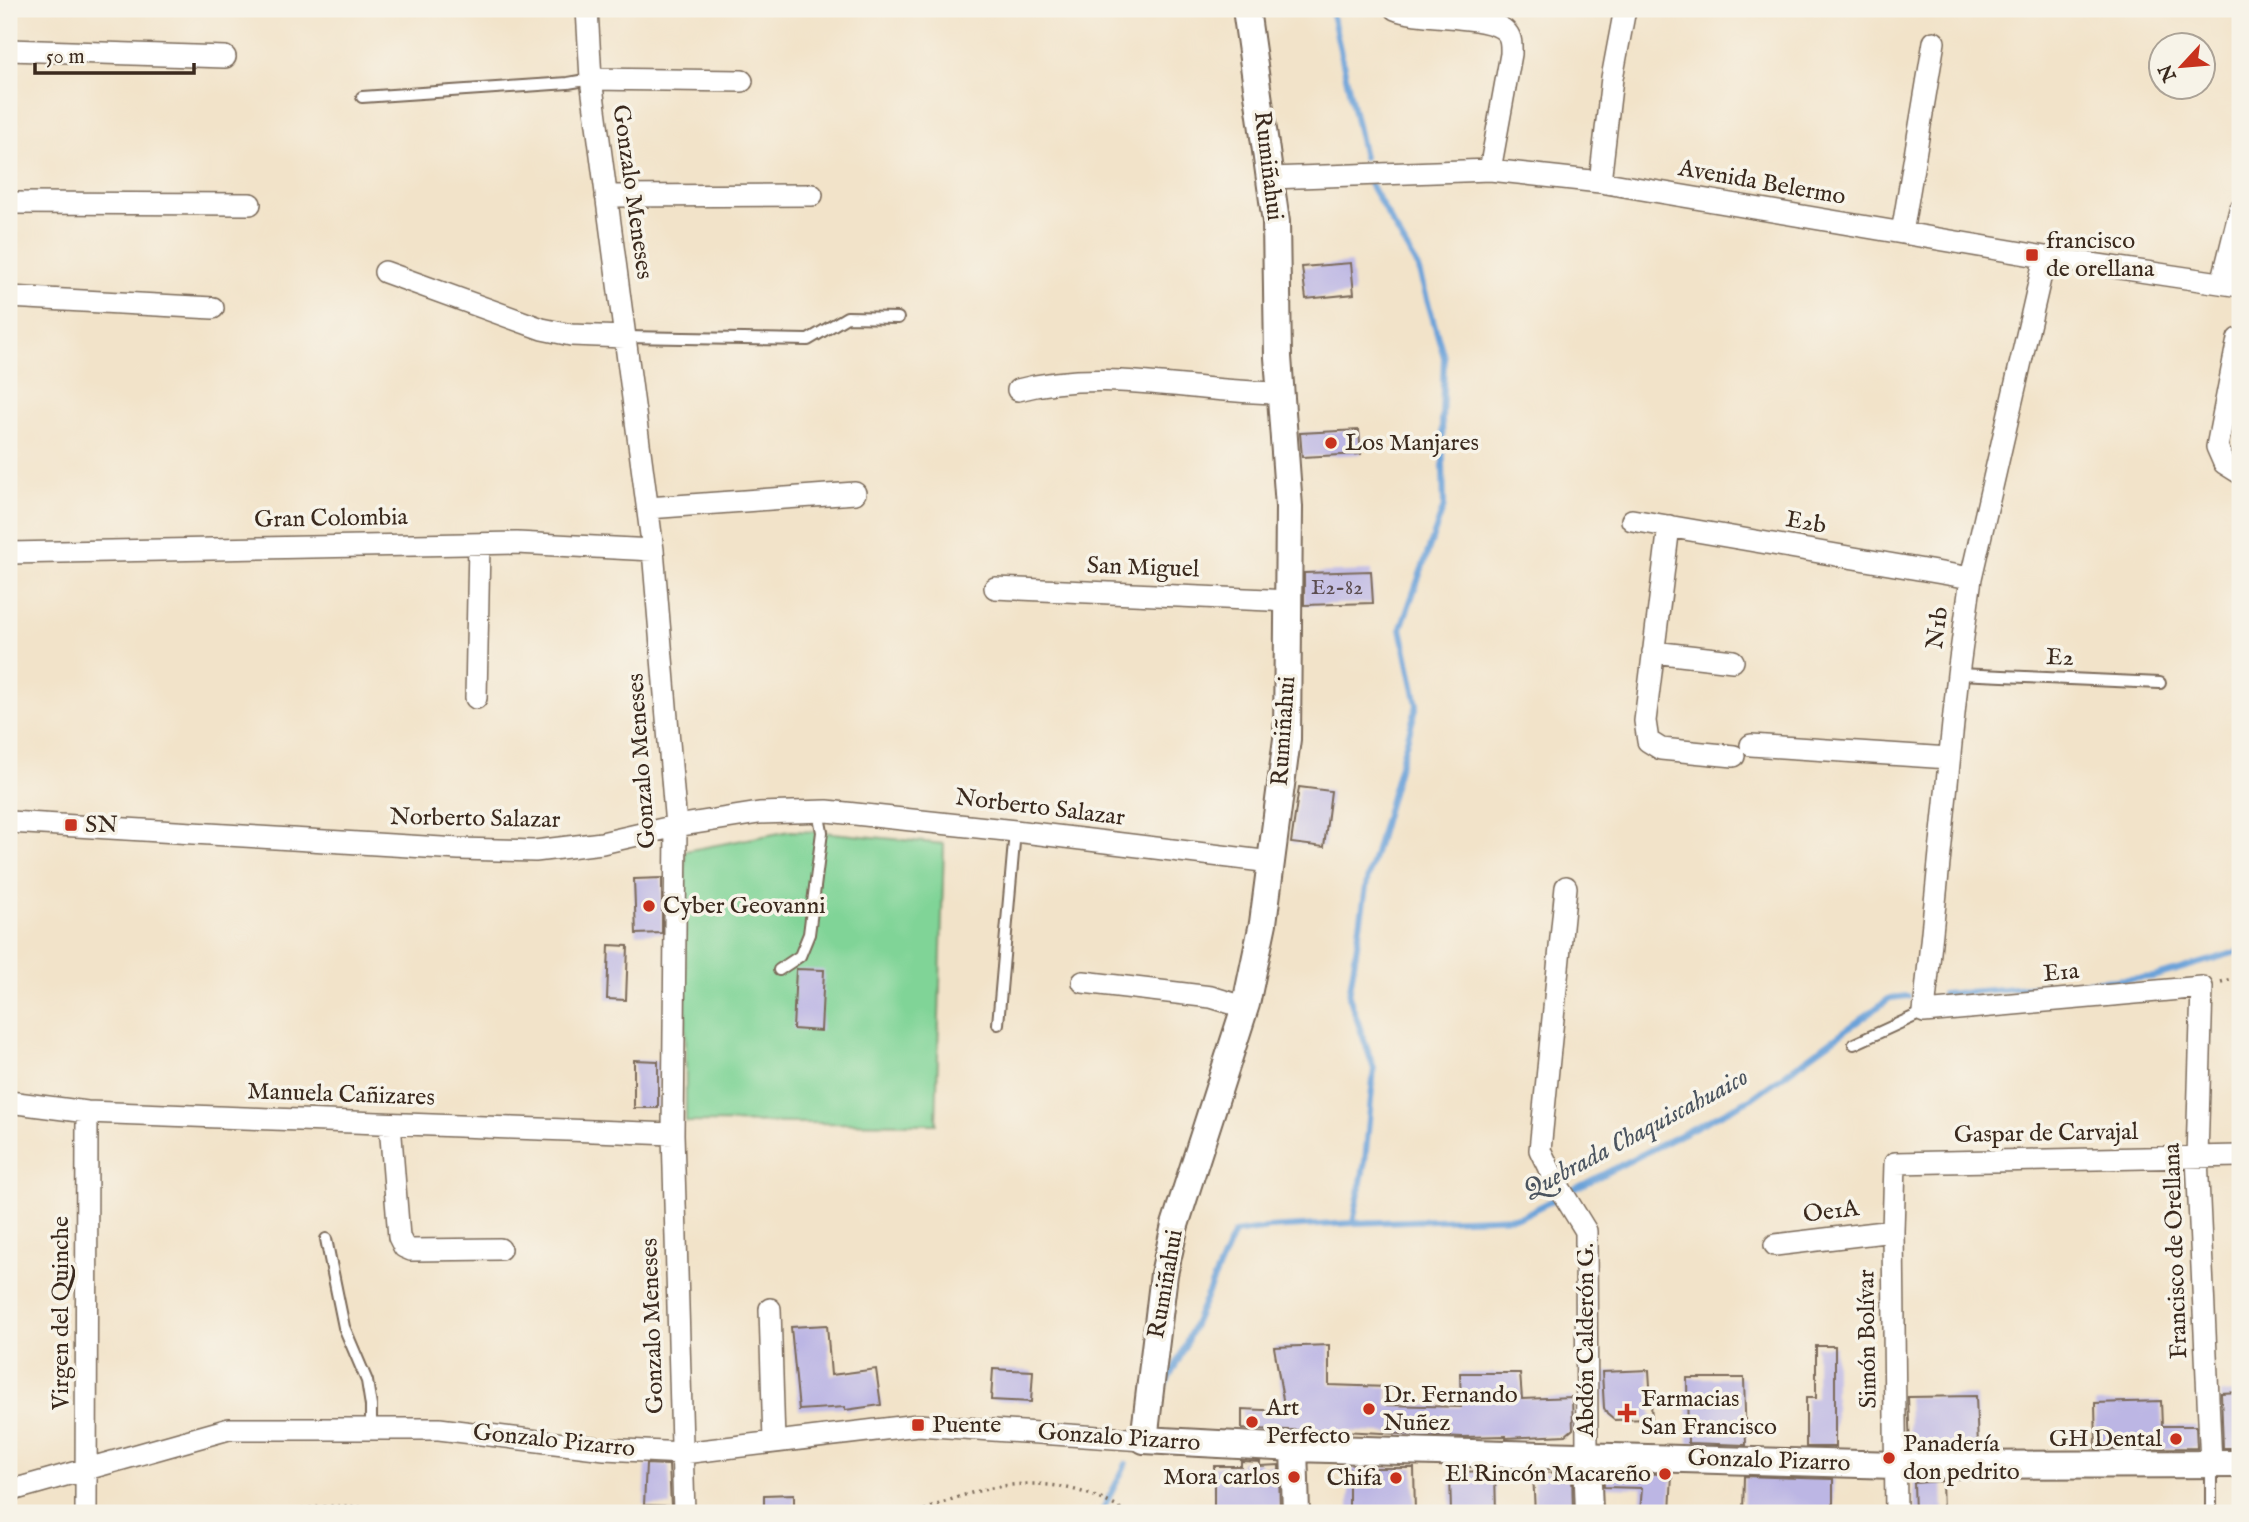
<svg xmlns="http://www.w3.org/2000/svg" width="2249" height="1522" viewBox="0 0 2249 1522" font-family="'IM FELL English',serif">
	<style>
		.green { fill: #80d497; stroke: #5e7f5a; stroke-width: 2 }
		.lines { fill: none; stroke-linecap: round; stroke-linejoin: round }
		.stream { stroke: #6aa2d9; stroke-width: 6 }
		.building { fill: #bcb6e4 }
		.service-casing { stroke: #7b6b5a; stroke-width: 14 }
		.minor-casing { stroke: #7b6b5a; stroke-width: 24 }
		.tertiary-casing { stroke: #7b6b5a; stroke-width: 30 }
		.path { stroke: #7b6b5a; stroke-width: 3.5; stroke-dasharray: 2 5; stroke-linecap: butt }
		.service { stroke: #fff; stroke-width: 10 }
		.minor { stroke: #fff; stroke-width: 21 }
		.tertiary { stroke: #fff; stroke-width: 26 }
		.poi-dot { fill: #c8321e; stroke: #f7f3e8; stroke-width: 2.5 }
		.labels { text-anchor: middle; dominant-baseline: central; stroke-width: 7; stroke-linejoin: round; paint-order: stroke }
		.number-label { font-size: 21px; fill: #5b4d50 }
		.street-label { font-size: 24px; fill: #3b2a1e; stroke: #f7f3e8 }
		.poi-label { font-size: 24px; fill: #3b2a1e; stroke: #f7f3e8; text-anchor: start }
		.water-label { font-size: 26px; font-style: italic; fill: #4b545f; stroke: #f7f3e8 }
	</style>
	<rect width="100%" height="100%" fill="#f7f3e8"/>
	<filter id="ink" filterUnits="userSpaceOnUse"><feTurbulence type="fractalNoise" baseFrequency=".0143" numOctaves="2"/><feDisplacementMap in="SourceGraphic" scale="14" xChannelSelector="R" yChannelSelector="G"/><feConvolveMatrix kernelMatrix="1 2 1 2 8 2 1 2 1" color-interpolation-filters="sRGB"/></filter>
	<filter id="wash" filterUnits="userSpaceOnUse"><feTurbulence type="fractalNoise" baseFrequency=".00686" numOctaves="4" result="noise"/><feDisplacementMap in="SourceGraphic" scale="28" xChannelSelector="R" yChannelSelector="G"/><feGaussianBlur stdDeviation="1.57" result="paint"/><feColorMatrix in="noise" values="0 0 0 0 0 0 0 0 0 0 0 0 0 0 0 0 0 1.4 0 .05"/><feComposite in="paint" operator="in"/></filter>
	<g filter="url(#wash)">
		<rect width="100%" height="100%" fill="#f2e3c9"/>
		<path class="green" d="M 790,831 L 822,832 L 944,844 L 936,1124 L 686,1122 L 685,851 Z"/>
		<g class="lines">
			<path class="stream" d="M 1331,9 L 1364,157
				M 1943,994 L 2153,977 L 2240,951
				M 1353,1223 L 1520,1217 L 1752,1098 L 1890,998 L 1908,996
				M 1165,1385 L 1180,1357 L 1234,1233 L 1269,1228 L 1353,1223 L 1365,1161 L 1374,1069 L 1349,996 L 1367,881 L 1417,705 L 1401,628 L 1444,506 L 1442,420 L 1444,357 L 1418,268 L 1370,184
				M 1101,1513 L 1126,1464"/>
		</g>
		<g id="blocks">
			<path class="building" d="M 1351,263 L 1354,294 L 1306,299 L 1302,267 Z
				M 1359,430 L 1361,454 L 1302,457 L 1300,433 Z
				M 1371,571 L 1373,603 L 1304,605 L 1304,573 Z
				M 1299,787 L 1331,791 L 1324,847 L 1291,843 Z
				M 662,878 L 662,933 L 636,934 L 634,879 Z
				M 609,945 L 628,946 L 626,1000 L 607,999 Z
				M 796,969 L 824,970 L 821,1031 L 793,1029 Z
				M 634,1060 L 658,1061 L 658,1108 L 634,1108 Z
				M 827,1325 L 831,1375 L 876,1369 L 881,1405 L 845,1410 L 845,1407 L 799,1410 L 791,1327 Z
				M 1329,1345 L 1329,1385 L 1388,1387 L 1387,1405 L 1461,1407 L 1460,1373 L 1520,1373 L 1522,1399 L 1572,1397 L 1573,1429 L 1566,1435 L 1506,1438 L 1506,1436 L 1462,1437 L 1342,1431 L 1242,1429 L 1242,1409 L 1285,1411 L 1274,1347 Z
				M 1816,1346 L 1835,1346 L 1835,1447 L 1806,1447 L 1806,1398 L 1816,1398 Z
				M 993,1369 L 1033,1371 L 1031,1402 L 991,1400 Z
				M 1649,1370 L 1652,1419 L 1614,1420 L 1607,1414 L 1604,1408 L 1602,1372 Z
				M 1687,1378 L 1744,1378 L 1746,1445 L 1688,1443 Z
				M 2240,1392 L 2240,1448 L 2223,1448 L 2221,1393 Z
				M 1976,1396 L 1978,1447 L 1910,1449 L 1908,1397 Z
				M 2161,1401 L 2162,1426 L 2196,1426 L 2197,1448 L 2096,1449 L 2095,1403 Z
				M 1241,1461 L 1260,1462 L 1260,1466 L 1279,1465 L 1280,1513 L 1214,1513 L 1214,1466 L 1241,1466 Z
				M 646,1464 L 669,1465 L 671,1506 L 644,1505 Z
				M 1377,1468 L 1414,1468 L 1415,1513 L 1349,1513 L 1349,1469 Z
				M 1495,1471 L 1496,1513 L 1451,1513 L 1450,1472 Z
				M 1572,1472 L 1573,1513 L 1535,1513 L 1533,1473 Z
				M 1603,1473 L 1672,1474 L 1670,1513 L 1640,1513 L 1642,1488 L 1604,1487 Z
				M 1744,1476 L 1833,1479 L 1833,1513 L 1743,1513 Z
				M 1942,1481 L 1943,1512 L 1915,1513 L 1914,1483 Z
				M 794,1494 L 794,1513 L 764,1513 L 764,1495 Z"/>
		</g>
	</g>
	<g filter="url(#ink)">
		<use href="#blocks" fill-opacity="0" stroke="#7b6b5a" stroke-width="2"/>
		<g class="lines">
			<defs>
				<path id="service" d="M 362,97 L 568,83 L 591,79
					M 625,337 L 808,340 L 847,317 L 898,318
					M 1958,674 L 2160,683
					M 779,970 L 800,956 L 809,934 L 822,832 L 818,811
					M 998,1024 L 1015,831
					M 1854,1044 L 1924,1012
					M 326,1239 L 344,1327 L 367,1381 L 371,1406 L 371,1429
					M 2211,1464 L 2211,1513"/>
				<path id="minor" d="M 587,9 L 591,79 L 653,550 L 676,826 L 673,1134 L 684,1513
					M 1395,9 C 1420,20 1493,13 1507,33 C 1512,39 1511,47 1511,54 L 1490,170
					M 9,50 L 225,57
					M 591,79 L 742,81
					M 1271,178 L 1490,170 L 1600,182 L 2045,257 L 2240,286
					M 1600,182 L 1612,78 L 1625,9
					M 606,196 L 812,195
					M 9,203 L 250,204
					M 1902,233 L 1934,42
					M 2045,257 L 1971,578 L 1958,674 L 1924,1012 L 2202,987 L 2197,1157 L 2211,1464
					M 385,272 L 542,329 L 571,335 L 625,337
					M 2222,283 L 2240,210
					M 9,297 L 213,308
					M 2238,339 L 2217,447 L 2224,463 L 2240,473
					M 1018,390 C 1104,367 1195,393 1281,393
					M 648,508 L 855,493
					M 1632,520 L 1971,578
					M 1669,526 L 1645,721 L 1648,741 L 1661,749 L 1734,756
					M 9,553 L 517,543 L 653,550
					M 995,588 L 1289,601
					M 1653,652 L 1733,661
					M 476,698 L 479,544
					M 1751,745 L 1949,758
					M 9,822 L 459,849 L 535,851 L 602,843 L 676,826 L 759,813 L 827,811 L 1015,831 L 1271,862
					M 1566,887 L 1540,1150 L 1554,1179 L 1586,1231 L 1587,1456
					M 1083,982 L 1211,997 L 1244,1007
					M 9,1102 L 87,1112 L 673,1134
					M 390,1124 L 399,1237 L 404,1247 L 411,1250 L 500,1249
					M 1775,1245 L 1893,1231
					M 770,1309 L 774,1442
					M 9,1491 L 229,1429 L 439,1429 L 605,1449 L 683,1453 L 918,1425 L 1144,1440
					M 86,1513 L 87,1112
					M 1896,1513 L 1893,1231 L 1895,1163 L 2240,1156"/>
				<path id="tertiary" d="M 1246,9 L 1276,222 L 1278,357 L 1289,507 L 1287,739 L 1263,923 L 1246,1004 L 1175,1225 L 1164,1274 L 1144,1440 L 1294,1448 L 1896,1465 L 2240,1464
					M 1294,1448 L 1296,1513
					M 1587,1456 L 1589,1513"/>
			</defs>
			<use href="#service" class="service-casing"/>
			<use href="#minor" class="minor-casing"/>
			<use href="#tertiary" class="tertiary-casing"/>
			<path class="path" d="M 2221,982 L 2240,977
				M 282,1513 C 318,1505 355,1503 391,1513
				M 918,1513 C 992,1480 1055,1469 1128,1513"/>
			<use href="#service" class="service"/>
			<use href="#minor" class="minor"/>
			<use href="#tertiary" class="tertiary"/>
		</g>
	</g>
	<g class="poi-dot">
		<rect x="2025" y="248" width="14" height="14" rx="3.5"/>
		<circle cx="1331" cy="443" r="7"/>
		<rect x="64" y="818" width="14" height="14" rx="3.5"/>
		<circle cx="649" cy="906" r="7"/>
		<circle cx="1369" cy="1409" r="7"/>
		<path d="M1623.5 1402.5h7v7h7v7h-7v7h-7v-7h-7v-7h7z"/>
		<circle cx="1252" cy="1422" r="7"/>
		<rect x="911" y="1418" width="14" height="14" rx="3.5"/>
		<circle cx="2176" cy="1439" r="7"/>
		<circle cx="1889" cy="1458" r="7"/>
		<circle cx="1665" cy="1474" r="7"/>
		<circle cx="1294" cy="1477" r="7"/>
		<circle cx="1396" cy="1478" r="7"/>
	</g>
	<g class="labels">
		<g class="number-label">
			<text x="1337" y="588">E2-82</text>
		</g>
		<g class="street-label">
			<text transform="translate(1268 166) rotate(83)">Rumiñahui</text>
			<text transform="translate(1762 183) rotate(10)">Avenida Belermo</text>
			<text transform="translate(632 192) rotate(82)">Gonzalo Meneses</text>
			<text transform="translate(331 519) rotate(-1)">Gran Colombia</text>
			<text transform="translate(1806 523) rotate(10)">E2b</text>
			<text transform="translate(1143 568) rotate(2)">San Miguel</text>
			<text transform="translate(1938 628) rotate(-82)">N1b</text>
			<text transform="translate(2060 658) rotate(2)">E2</text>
			<text transform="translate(1284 731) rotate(-86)">Rumiñahui</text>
			<text transform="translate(642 761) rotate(-94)">Gonzalo Meneses</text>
			<text transform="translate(1040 808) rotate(7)">Norberto Salazar</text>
			<text transform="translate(475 819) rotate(1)">Norberto Salazar</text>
			<text transform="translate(2061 973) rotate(-5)">E1a</text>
			<text transform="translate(341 1095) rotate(2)">Manuela Cañizares</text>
			<text transform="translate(2046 1134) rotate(-1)">Gaspar de Carvajal</text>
			<text transform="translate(1831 1212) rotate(-7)">Oe1A</text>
			<text transform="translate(2176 1251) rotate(-92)">Francisco de Orellana</text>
			<text transform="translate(1166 1284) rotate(-80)">Rumiñahui</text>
			<text transform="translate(61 1313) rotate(-90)">Virgen del Quinche</text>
			<text transform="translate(653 1326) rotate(-92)">Gonzalo Meneses</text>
			<text transform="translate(1868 1339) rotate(-91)">Simón Bolívar</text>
			<text transform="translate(1586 1340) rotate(-90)">Abdón Calderón G.</text>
			<text transform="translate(1119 1438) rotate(4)">Gonzalo Pizarro</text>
			<text transform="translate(554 1441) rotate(6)">Gonzalo Pizarro</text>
			<text transform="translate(1769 1461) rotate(2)">Gonzalo Pizarro</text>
		</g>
		<g class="poi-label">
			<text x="2046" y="241">francisco<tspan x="2046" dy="28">de orellana</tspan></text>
			<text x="1345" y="443">Los Manjares</text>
			<text x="85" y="825">SN</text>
			<text x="663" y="906">Cyber Geovanni</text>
			<text x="1383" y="1395">Dr. Fernando<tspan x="1383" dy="28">Nuñez</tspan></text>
			<text x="1641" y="1399">Farmacias<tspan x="1641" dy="28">San Francisco</tspan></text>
			<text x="1266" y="1408">Art<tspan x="1266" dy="28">Perfecto</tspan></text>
			<text x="932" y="1425">Puente</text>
			<text x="2162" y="1439" text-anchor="end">GH Dental</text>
			<text x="1903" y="1444">Panadería<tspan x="1903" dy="28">don pedrito</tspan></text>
			<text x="1651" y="1474" text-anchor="end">El Rincón Macareño</text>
			<text x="1280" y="1477" text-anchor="end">Mora carlos</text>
			<text x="1382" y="1478" text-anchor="end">Chifa</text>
		</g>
		<g class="water-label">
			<text transform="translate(1636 1134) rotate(-28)">Quebrada Chaquiscahuaico</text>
		</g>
	</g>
	<rect width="2249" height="1522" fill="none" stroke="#f7f3e8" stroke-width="35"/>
	<g transform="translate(2182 66) rotate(244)"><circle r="33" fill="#f7f3e8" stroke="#aca397" stroke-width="2"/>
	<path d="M0-5L12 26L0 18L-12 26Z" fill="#c8321e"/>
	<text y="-10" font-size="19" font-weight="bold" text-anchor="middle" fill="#3b2a1e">N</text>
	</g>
	<path d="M35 63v10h159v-10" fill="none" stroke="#3b2a1e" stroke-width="3.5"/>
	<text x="46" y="63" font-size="21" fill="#3b2a1e" stroke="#f7f3e8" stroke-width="5" paint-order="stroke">50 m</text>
</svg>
